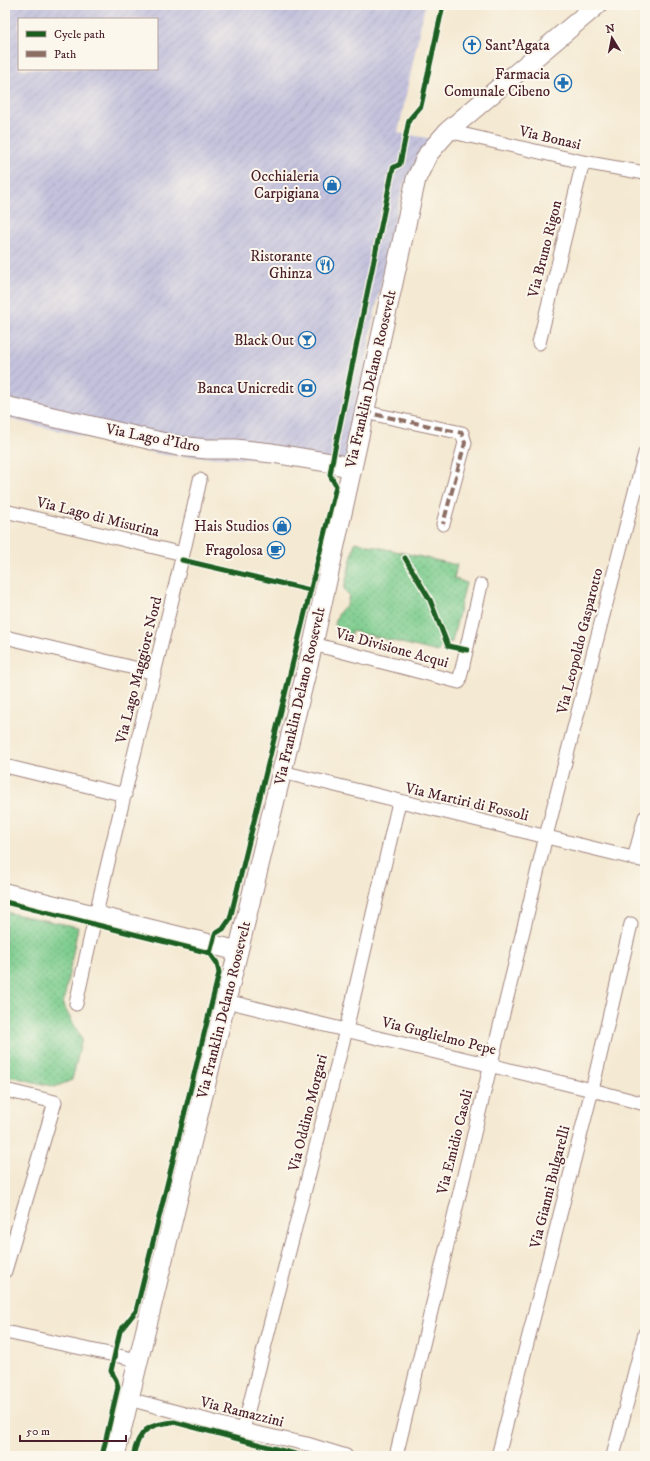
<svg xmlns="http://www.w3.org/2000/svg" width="650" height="1461" viewBox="0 0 650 1461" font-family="'IM FELL DW Pica',serif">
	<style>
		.industrial { fill: url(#industrial-furrows); fill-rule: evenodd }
		.park { fill: url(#park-dots); stroke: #63765c }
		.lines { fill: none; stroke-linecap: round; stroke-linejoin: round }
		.street-casing { stroke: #9f847e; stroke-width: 15 }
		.secondary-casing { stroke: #9f847e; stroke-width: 21 }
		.street { stroke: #fff; stroke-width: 13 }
		.secondary { stroke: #fff; stroke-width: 19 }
		.quiet { stroke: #8d6e63; stroke-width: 4; stroke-dasharray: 8 4; stroke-linecap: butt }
		.cycleway-casing { stroke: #fbf7ec; stroke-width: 8 }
		.cycleway { stroke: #1b5e20; stroke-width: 5 }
		.labels { text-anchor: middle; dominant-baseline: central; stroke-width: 4; stroke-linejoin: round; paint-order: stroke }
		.poi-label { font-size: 15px; fill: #4a1f2b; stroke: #fbf7ec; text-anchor: end }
		.street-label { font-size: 15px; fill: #4a1f2b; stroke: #fbf7ec }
	</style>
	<defs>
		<pattern id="industrial-furrows" width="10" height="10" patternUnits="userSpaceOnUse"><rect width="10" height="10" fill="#c3c1db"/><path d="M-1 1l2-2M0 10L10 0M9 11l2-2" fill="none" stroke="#a9a5bc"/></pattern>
		<pattern id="park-dots" width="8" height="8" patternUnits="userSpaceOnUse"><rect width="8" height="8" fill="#7ccc8d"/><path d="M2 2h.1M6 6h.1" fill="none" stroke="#68a573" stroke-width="1.8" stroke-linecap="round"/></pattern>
	</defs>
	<rect width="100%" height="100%" fill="#fbf7ec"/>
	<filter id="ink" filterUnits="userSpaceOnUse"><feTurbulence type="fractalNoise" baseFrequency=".025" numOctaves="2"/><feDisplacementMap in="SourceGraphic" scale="8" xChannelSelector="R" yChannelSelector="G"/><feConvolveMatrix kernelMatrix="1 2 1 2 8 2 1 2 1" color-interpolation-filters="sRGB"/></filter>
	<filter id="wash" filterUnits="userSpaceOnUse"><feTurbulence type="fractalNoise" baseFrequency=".012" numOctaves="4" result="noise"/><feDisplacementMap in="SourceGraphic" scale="16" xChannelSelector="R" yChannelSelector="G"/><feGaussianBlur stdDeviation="0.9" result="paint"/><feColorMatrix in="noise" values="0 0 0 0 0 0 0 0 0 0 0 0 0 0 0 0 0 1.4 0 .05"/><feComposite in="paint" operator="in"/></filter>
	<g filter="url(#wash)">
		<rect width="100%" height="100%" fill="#f4e9d2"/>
		<path class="industrial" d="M 5,5 L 425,5 L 398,133 L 433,139 L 403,186 L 371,330 L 351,468 L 332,463 L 164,455 L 5,418 ZM 19,19 L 157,19 L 157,69 L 19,69 Z"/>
		<path class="park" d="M 355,542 L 457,565 L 454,578 L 466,583 L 452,642 L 444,644 L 438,652 L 352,631 L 350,639 L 338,635 C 331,624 338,611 347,605 L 349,595 L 344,589 Z
			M 5,912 L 78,927 L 63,1005 L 82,1039 L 72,1080 L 55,1087 L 5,1075 Z"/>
	</g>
	<g filter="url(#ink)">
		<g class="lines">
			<defs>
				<path id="street" d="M 448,131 L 583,162 L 645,173
					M 539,343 L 583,162
					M 364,412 L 462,433 L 465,443 L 443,524
					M 5,511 L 183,554
					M 5,637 L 155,673
					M 313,644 L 459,682 L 481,585
					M 5,766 L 125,795
					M 282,772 L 645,861
					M 634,859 L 645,817
					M 226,1001 L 592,1090 L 645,1104
					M 76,1004 C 113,828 161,655 200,480
					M 5,1090 L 55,1102 L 5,1271
					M 5,1332 L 138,1360
					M 129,1399 L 243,1430 L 307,1444 L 346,1456
					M 243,1430 L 346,1030 L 399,802
					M 396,1456 L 546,836 L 645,453
					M 498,1456 L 592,1090 L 631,924
					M 613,1456 L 645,1333"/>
				<path id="secondary" d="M 5,406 L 178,446 L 207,449 L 235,449 L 272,453 L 332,463 L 351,468
					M 5,893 L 238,951
					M 115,1456 L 313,644 L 416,179 L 428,154 L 448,131 L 597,5"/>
			</defs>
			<use href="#street" class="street-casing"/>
			<use href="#secondary" class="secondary-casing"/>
			<use href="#street" class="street"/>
			<use href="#secondary" class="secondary"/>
			<path class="quiet" d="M 364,412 L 462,433 L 465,443 L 443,524"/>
			<defs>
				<path id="cycleway" d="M 405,558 L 430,600 L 448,646 L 467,650
					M 182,560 L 310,590
					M 5,902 L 210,953
					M 102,1456 L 118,1387 L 116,1380 L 111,1371 L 120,1331 L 136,1311 L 219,973 L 217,963 L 210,953 L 215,934 L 223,929 L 230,919 L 336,486 L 330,475 L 332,463 L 393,168 L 400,164 L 409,120 L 421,106 L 443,5
					M 133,1456 C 139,1430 148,1424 174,1422 L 303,1456"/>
			</defs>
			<use href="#cycleway" class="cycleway-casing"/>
			<use href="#cycleway" class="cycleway"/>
		</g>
	</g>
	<defs>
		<symbol id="church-ring" viewBox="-11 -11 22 22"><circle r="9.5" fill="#fbf7ec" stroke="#1f6fb2" stroke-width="1.5"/><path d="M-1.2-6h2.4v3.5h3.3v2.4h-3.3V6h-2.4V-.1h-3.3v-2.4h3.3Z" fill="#1f6fb2"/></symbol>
		<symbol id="pharmacy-ring" viewBox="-11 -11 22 22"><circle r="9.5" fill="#fbf7ec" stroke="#1f6fb2" stroke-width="1.5"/><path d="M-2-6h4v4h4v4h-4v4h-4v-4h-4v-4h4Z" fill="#1f6fb2"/></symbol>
		<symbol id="shop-ring" viewBox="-11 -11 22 22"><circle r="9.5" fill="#fbf7ec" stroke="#1f6fb2" stroke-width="1.5"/><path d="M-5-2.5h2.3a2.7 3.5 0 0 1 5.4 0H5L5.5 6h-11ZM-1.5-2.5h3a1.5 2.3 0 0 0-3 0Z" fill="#1f6fb2"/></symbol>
		<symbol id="restaurant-ring" viewBox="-11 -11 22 22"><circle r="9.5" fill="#fbf7ec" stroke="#1f6fb2" stroke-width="1.5"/><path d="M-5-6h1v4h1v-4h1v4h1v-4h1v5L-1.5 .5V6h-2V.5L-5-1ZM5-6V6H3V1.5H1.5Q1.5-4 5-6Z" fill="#1f6fb2"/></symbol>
		<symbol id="bar-ring" viewBox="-11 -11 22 22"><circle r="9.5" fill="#fbf7ec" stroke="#1f6fb2" stroke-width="1.5"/><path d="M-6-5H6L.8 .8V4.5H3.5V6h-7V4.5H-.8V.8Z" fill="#1f6fb2"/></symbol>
		<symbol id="bank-ring" viewBox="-11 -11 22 22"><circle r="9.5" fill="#fbf7ec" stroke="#1f6fb2" stroke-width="1.5"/><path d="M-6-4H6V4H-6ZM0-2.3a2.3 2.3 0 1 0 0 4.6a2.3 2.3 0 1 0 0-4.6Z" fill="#1f6fb2"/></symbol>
		<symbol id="cafe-ring" viewBox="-11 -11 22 22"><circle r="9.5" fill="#fbf7ec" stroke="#1f6fb2" stroke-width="1.5"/><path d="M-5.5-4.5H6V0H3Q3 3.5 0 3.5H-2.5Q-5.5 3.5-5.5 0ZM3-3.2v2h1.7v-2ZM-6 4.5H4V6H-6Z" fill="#1f6fb2"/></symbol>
	</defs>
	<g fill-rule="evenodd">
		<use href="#church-ring" x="462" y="35" width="20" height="20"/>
		<use href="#pharmacy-ring" x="553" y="73" width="20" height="20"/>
		<use href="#shop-ring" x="322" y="175" width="20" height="20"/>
		<use href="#restaurant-ring" x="315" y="255" width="20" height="20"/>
		<use href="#bar-ring" x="297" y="330" width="20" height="20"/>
		<use href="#bank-ring" x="297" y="378" width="20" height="20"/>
		<use href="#shop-ring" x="272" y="516" width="20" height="20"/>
		<use href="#cafe-ring" x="266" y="540" width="20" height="20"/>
	</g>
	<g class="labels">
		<g class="poi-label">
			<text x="485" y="45" text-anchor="start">Sant'Agata</text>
			<text x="550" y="74">Farmacia<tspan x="550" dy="17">Comunale Cibeno</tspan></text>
			<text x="319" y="176">Occhialeria<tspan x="319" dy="17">Carpigiana</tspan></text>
			<text x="312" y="256">Ristorante<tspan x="312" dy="17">Ghinza</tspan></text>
			<text x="294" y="340">Black Out</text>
			<text x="294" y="388">Banca Unicredit</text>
			<text x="269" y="526">Hais Studios</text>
			<text x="263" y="550">Fragolosa</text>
		</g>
		<g class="street-label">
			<text transform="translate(550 138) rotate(13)">Via Bonasi</text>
			<text transform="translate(545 249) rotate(-76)">Via Bruno Rigon</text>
			<text transform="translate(371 379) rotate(-77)">Via Franklin Delano Roosevelt</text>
			<text transform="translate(153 438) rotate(11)">Via Lago d'Idro</text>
			<text transform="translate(98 517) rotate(14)">Via Lago di Misurina</text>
			<text transform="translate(580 641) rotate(-76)">Via Leopoldo Gasparotto</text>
			<text transform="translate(392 648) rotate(15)">Via Divisione Acqui</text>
			<text transform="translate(139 670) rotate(-76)">Via Lago Maggiore Nord</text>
			<text transform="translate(300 696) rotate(-77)">Via Franklin Delano Roosevelt</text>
			<text transform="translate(467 802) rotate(13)">Via Martiri di Fossoli</text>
			<text transform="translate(224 1010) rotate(-76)">Via Franklin Delano Roosevelt</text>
			<text transform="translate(439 1036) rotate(14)">Via Guglielmo Pepe</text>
			<text transform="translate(308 1113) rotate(-76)">Via Oddino Morgari</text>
			<text transform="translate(455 1142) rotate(-76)">Via Emidio Casoli</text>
			<text transform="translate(550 1187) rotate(-76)">Via Gianni Bulgarelli</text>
			<text transform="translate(242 1412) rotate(14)">Via Ramazzini</text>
		</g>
	</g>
	<rect width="650" height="1461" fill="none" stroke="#fbf7ec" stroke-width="20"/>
	<rect x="18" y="18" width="140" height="52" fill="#fbf7ec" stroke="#b4a19f"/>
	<rect x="26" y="31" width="20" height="6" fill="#1b5e20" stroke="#b4a19f"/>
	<text x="54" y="38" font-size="12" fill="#4a1f2b">Cycle path</text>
	<rect x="26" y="51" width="20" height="6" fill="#8d6e63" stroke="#b4a19f"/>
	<text x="54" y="58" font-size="12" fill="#4a1f2b">Path</text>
	<g transform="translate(612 38) rotate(350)" stroke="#fbf7ec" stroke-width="3" paint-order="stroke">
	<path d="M0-3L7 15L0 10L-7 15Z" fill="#4a1f2b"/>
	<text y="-6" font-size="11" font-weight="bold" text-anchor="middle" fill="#4a1f2b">N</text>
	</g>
	<path d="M20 1435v6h106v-6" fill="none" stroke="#4a1f2b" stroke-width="2"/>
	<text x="26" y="1435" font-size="12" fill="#4a1f2b" stroke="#fbf7ec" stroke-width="3" paint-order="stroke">50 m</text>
</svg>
